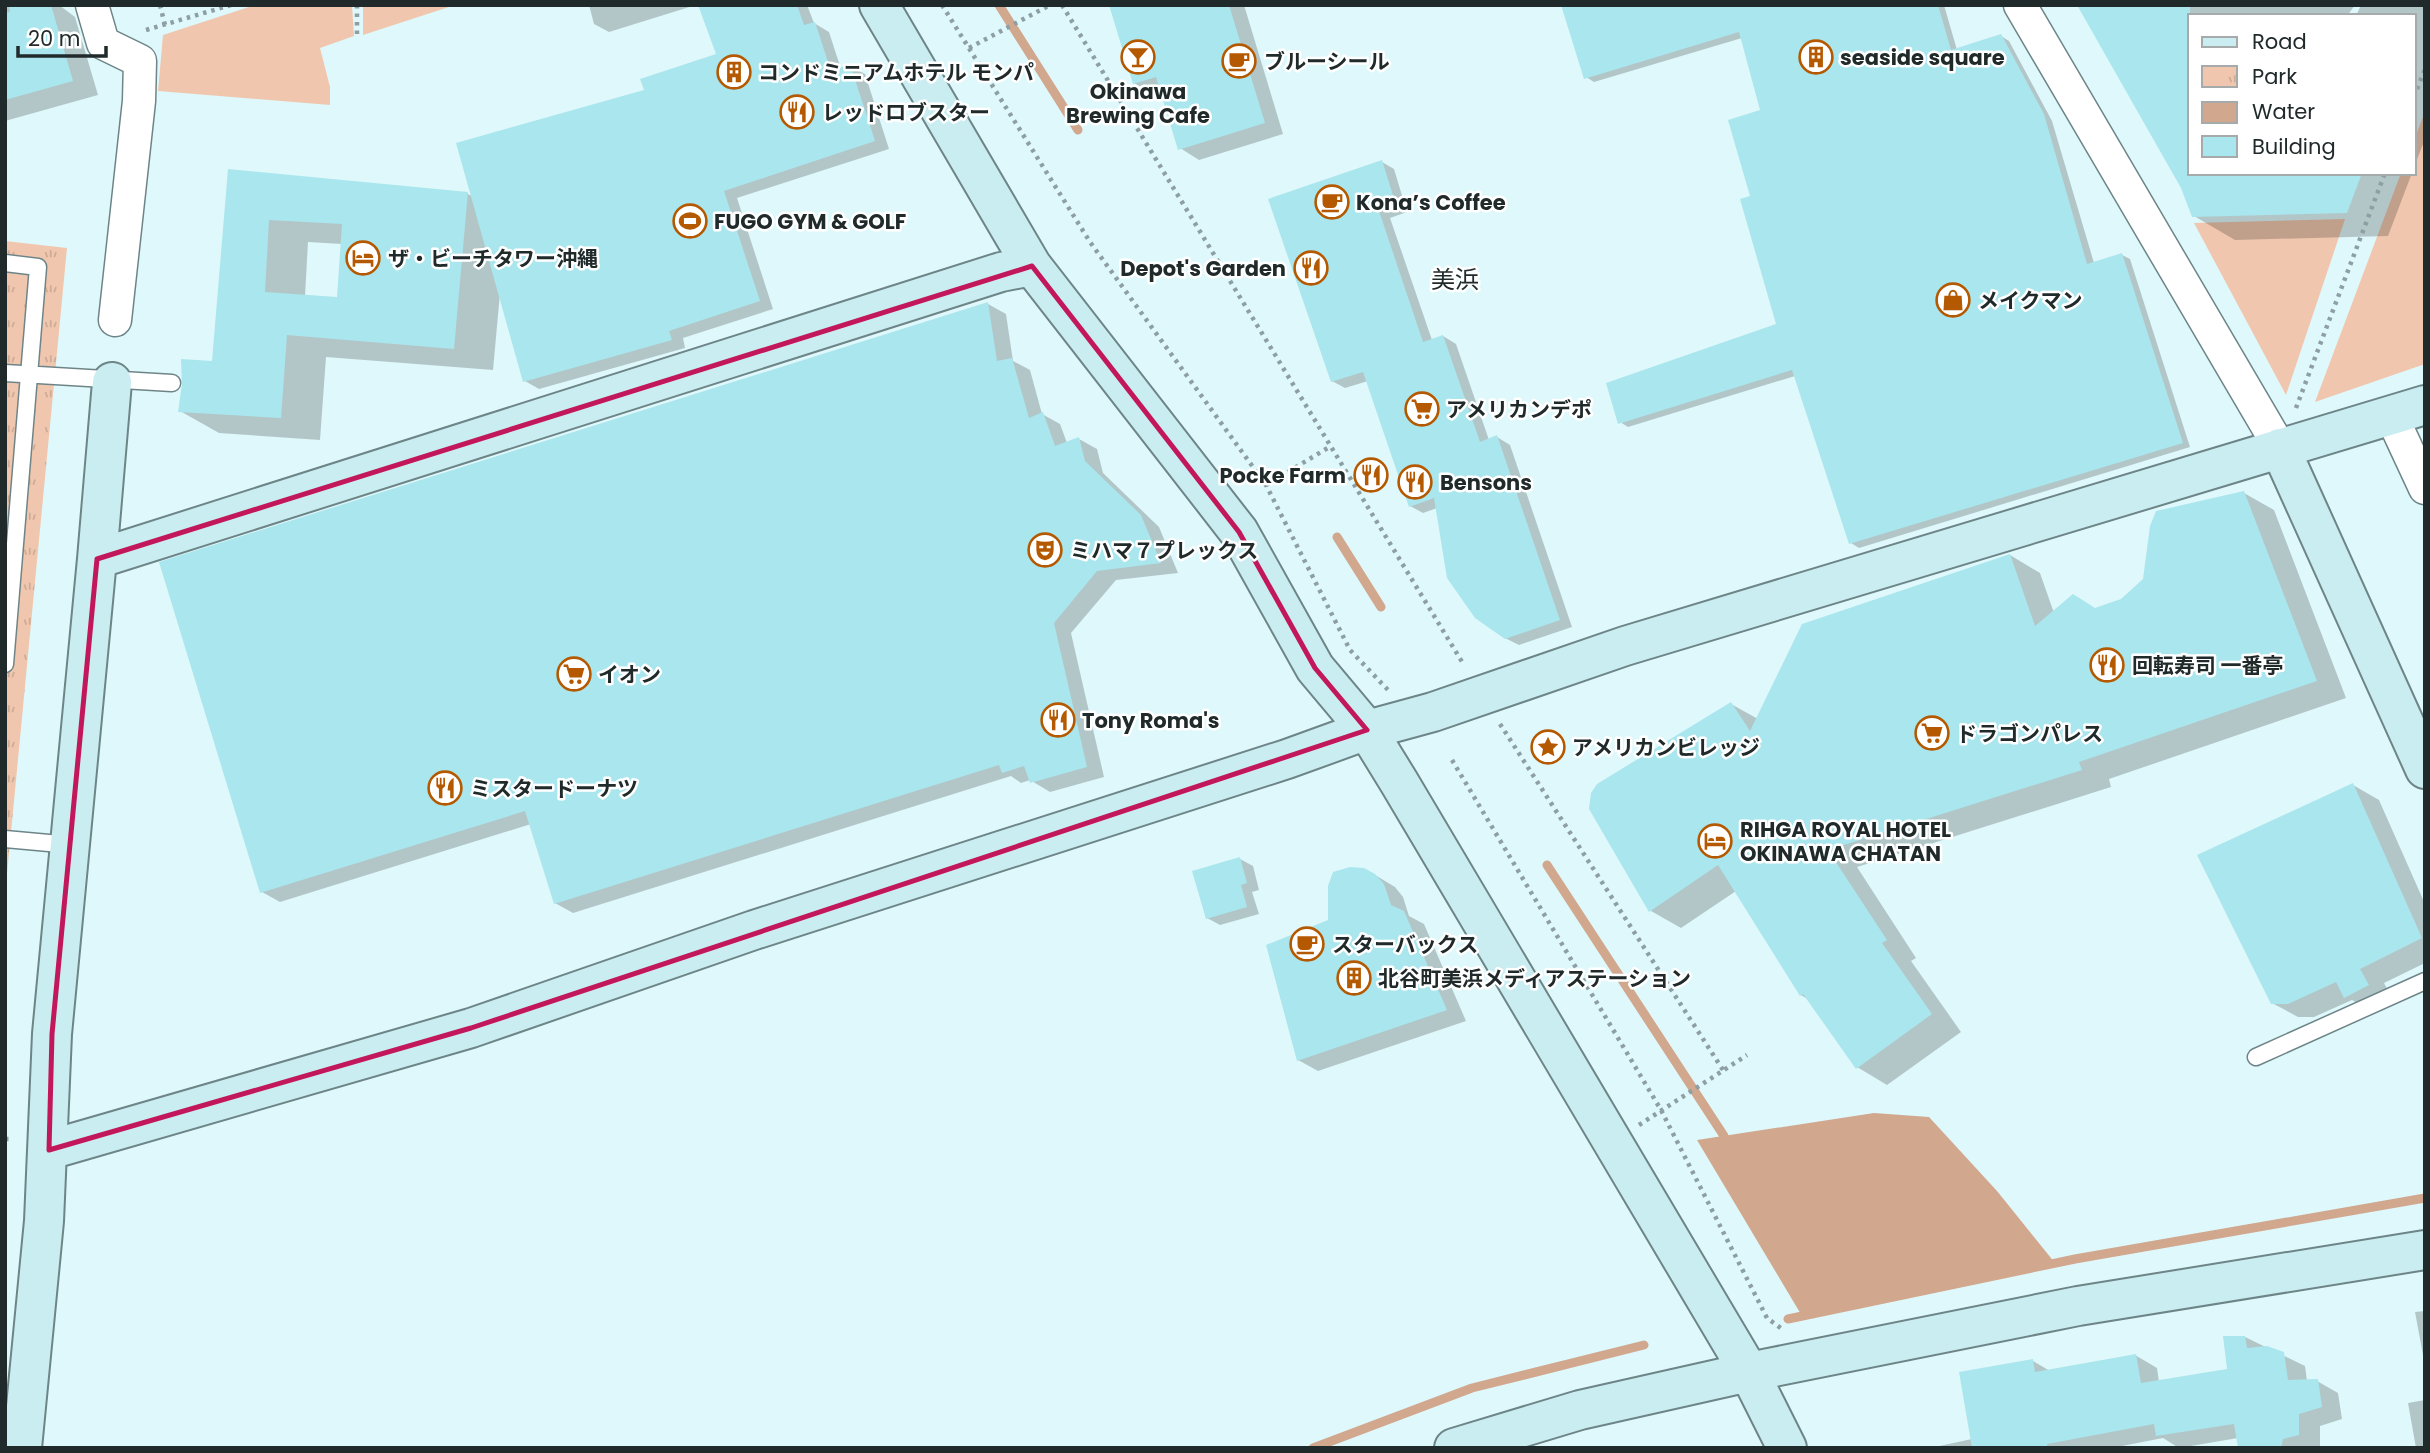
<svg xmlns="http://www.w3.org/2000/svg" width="2430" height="1453" viewBox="0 0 2430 1453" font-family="Poppins,'Noto Sans JP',sans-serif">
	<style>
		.green { fill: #f0c7ae }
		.park { fill: url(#park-tufts) }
		.water { fill: #d1a78e }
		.shadow { fill: #0003; fill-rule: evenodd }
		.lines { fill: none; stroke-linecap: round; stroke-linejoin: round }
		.stream { stroke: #d1a78e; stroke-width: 9 }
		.building { fill: #aae6ed; fill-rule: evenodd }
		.lane-casing { stroke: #6e8588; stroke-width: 19 }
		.street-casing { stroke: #6e8588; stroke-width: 35 }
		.secondary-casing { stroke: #6e8588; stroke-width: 42 }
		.path { stroke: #8d9fa2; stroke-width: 4.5; stroke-dasharray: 3.5 5; stroke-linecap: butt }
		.lane { stroke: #fff; stroke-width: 16 }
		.street { stroke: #fff; stroke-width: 32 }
		.secondary { stroke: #caedf1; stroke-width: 38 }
		.marked { fill: none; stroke: #c2185b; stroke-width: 5; stroke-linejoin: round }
		.labels { text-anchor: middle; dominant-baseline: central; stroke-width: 5; stroke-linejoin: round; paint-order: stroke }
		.poi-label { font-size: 21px; font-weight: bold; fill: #212a2b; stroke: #fff; text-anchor: start }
		.quarter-label { font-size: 24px; fill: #212a2b; stroke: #fff }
	</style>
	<defs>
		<pattern id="park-tufts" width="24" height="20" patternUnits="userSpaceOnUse" patternTransform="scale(1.75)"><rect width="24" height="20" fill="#f0c7ae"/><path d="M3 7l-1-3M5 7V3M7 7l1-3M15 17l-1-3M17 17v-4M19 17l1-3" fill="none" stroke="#ceab96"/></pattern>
	</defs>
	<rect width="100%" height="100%" fill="#dff8fb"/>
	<path class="green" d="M 255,5 L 352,5 L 354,36 L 320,48 L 330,87 L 330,105 L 158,91 L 163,35 Z
		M 363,5 L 455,5 L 363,35 Z
		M 2425,112 L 2425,364 L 2315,402 L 2401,173 L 2414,173 L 2414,140 Z
		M 2345,219 L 2286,395 L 2194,223 Z"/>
	<path class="park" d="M 5,241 L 67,248 L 5,895 Z"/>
	<path class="water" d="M 1874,1113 L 1929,1117 L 1997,1191 L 2055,1263 L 1802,1316 L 1697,1140 Z"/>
	<path class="shadow" d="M 5,5 L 59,5 L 75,17 L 98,95 L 5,121 Z
		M 589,5 L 696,5 L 609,32 L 594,24 Z
		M 700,5 L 807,5 L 814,23 L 829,32 L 841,69 L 850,66 L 865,74 L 889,149 L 737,198 L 773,309 L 683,338 L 685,348 L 539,389 L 525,381 L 500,293 L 493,370 L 326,357 L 320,440 L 219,433 L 180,411 L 214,363 L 230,171 L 468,194 L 473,197 L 719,55 ZM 308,242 L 342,244 L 339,299 L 305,296 Z
		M 1111,5 L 1244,5 L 1283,134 L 1199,160 L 1180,148 L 1162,91 L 1154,94 L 1134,83 Z
		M 1563,5 L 1944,5 L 1957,50 L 2001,36 L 2009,41 L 2052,121 L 2094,263 L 2122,255 L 2130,259 L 2190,447 L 1859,548 L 1851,543 L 1795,376 L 1628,427 L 1620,422 L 1778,326 L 1753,197 L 1762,111 L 1742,38 L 1594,82 L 1586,77 Z
		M 2079,5 L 2355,5 L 2347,16 L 2190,16 L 2190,69 L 2188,67 L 2190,173 L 2412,173 L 2388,236 L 2235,240 L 2194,216 L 2183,188 Z
		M 2361,5 L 2425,5 L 2425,139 L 2414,167 L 2414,16 L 2356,16 Z
		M 1382,162 L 1394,169 L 1407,212 L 1390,218 L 1432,340 L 1443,336 L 1456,344 L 1489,440 L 1497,437 L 1510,445 L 1572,627 L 1519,645 L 1505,638 L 1437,508 L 1423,513 L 1410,506 L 1368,381 L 1345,388 L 1332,381 Z
		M 988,304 L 1006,314 L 1013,361 L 1030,370 L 1042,414 L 1060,424 L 1067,443 L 1079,439 L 1097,449 L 1103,473 L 1159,527 L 1178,573 L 1116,580 L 1071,633 L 1104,777 L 1050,792 L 1030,780 L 1021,783 L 1011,776 L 573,913 L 555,903 L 531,824 L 280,902 L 262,892 Z
		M 2244,493 L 2274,510 L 2346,698 L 2109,779 L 2111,787 L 1857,867 L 1916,958 L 1911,961 L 1961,1032 L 1887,1085 L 1857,1067 L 1809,1000 L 1801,995 L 1736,891 L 1681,928 L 1651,911 L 1731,704 L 1758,719 L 2010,555 L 2040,573 L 2054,613 L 2096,609 L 2122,601 Z
		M 2353,785 L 2379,800 L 2425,904 L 2425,963 L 2384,983 L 2393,1000 L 2371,1011 L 2352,1000 L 2314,1017 L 2298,1017 L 2272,1003 Z
		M 1240,859 L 1253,866 L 1259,890 L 1252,892 L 1259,914 L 1220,925 L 1207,918 Z
		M 1375,875 L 1395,887 L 1403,897 L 1409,916 L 1424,924 L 1466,1021 L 1318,1071 L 1298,1060 L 1330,921 Z
		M 2425,1311 L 2425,1366 L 2415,1312 Z
		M 2245,1337 L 2305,1366 L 2307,1381 L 2317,1381 L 2338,1393 L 2342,1419 L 2320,1426 L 2320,1447 L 2239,1448 L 2238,1438 L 2179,1448 L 2163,1438 L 2112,1448 L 1930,1448 L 1972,1439 L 2033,1361 L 2050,1371 L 2135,1355 L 2157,1368 L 2159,1382 L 2229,1370 Z
		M 2425,1400 L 2425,1448 L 2416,1448 L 2408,1403 Z"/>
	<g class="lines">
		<path class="stream" d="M 999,5 L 1078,130
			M 1337,537 L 1381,607
			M 1547,865 L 1724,1136
			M 1788,1319 L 2075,1259 L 2425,1198
			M 1313,1448 L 1472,1388 L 1644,1345"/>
	</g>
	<path class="building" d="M 9,5 L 51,5 L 73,81 L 5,100 L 5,13 L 10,12 Z
		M 698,5 L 797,5 L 804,25 L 815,22 L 831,71 L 850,64 L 875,141 L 724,191 L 760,301 L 669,331 L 672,340 L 523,382 L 456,143 L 644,90 L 640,79 L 716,54 Z
		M 1109,5 L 1229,5 L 1265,123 L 1178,150 L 1156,77 L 1133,84 Z
		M 1561,5 L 1938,5 L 1951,50 L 2001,34 L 2044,114 L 2087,264 L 2122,253 L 2183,443 L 1849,544 L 1792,370 L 1618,424 L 1606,383 L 1776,324 L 1740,199 L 1750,196 L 1728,120 L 1760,110 L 1739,32 L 1584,79 Z
		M 2077,5 L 2190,5 L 2190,173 L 2362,173 L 2347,213 L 2192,217 L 2181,188 Z
		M 1382,160 L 1396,205 L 1379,211 L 1423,342 L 1443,335 L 1480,442 L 1497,435 L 1560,620 L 1505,639 L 1475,618 L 1447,578 L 1434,498 L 1409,507 L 1363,372 L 1331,382 L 1268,199 Z
		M 228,169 L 468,192 L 454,349 L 287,335 L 281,418 L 178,412 L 182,384 L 181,359 L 212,361 ZM 269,220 L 342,224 L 337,297 L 265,292 Z
		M 988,302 L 997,361 L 1012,358 L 1029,418 L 1043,412 L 1055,446 L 1079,437 L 1085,461 L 1141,515 L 1161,563 L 1097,571 L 1054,623 L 1087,767 L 1030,783 L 1024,766 L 1002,773 L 999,765 L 554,904 L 525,811 L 260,893 L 159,562 Z
		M 2244,491 L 2317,681 L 2079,762 L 2082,770 L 1828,850 L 1887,940 L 1882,943 L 1932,1014 L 1856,1069 L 1803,994 L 1800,996 L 1718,865 L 1649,912 L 1589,809 L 1591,793 L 1597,784 L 1731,702 L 1750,731 L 1802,624 L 2010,554 L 2035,626 L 2073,594 L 2095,608 L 2121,599 L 2143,579 L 2150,526 L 2156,511 Z
		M 2353,783 L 2422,938 L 2360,969 L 2369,985 L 2344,998 L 2336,982 L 2288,1004 L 2271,1004 L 2197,855 Z
		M 1240,857 L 1247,883 L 1241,885 L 1247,907 L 1206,919 L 1192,871 Z
		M 1350,867 L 1364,868 L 1375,874 L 1384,884 L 1391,905 L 1404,911 L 1447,1010 L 1297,1061 L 1266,945 L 1328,920 L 1328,886 L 1333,872 Z
		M 2223,1336 L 2245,1336 L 2247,1348 L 2267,1346 L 2284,1352 L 2288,1380 L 2318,1379 L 2322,1407 L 2299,1414 L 2299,1435 L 2283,1439 L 2281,1448 L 2238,1448 L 2234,1424 L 2156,1436 L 2154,1424 L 2047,1444 L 2048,1448 L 1972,1448 L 1959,1372 L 2033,1359 L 2035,1372 L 2136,1354 L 2141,1383 L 2227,1369 Z"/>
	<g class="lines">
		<defs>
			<path id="lane" d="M 5,263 L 38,267 L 5,664
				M 5,373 L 172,383
				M 5,839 L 71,845
				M 2256,1057 L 2425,981"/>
			<path id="street" d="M 92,5 L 103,43 L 140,61 L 139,101 L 115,320
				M 2020,5 L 2280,448
				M 2391,415 L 2425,488"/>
			<path id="secondary" d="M 879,5 L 1032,266 L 1239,532 L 1315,668 L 1367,730 L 1399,782 L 1749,1372 L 1787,1448
				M 2280,448 L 2425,769
				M 97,559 L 112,382
				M 49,1150 L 471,1028 L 754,930 L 1287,759 L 1367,730 L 1433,712 L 1625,646 L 2425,405
				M 22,1448 L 44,1221 L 52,1034 L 97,559 L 1001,272 L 1032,266
				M 1454,1448 L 1580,1410 L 1749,1372 L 2078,1306 L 2425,1250"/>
		</defs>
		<use href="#lane" class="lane-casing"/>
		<use href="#street" class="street-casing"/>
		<use href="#secondary" class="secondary-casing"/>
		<path class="path" d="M 160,5 L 165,25
			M 357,5 L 357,35
			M 942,5 L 1090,242 L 1266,485 L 1350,650 L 1389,691
			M 1062,5 L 1464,665
			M 146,30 L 231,5
			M 969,48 L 1050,5
			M 2414,97 L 2425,69
			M 2296,408 L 2385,173
			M 1266,485 L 1331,446
			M 1500,724 L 1723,1070
			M 1452,760 L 1661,1110 L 1767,1318 L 1782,1329
			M 1639,1125 L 1747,1055
			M 5,1139 L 9,1139"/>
		<use href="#lane" class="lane"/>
		<use href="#street" class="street"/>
		<use href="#secondary" class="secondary"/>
	</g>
	<path class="marked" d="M 1032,266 L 1239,532 L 1315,668 L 1367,730 L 471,1028 L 49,1150 L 52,1034 L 97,559 Z"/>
	<defs>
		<symbol id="bar-ring" viewBox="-11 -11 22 22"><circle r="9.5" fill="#fff" stroke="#b55900" stroke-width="1.5"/><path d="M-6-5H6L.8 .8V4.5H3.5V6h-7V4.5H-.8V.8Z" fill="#b55900"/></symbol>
		<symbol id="building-ring" viewBox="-11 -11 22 22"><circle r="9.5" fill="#fff" stroke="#b55900" stroke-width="1.5"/><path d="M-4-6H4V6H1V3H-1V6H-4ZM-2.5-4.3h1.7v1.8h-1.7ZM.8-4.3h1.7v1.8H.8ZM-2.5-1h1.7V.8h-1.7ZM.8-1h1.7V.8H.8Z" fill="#b55900"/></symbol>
		<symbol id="cafe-ring" viewBox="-11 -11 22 22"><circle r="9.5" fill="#fff" stroke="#b55900" stroke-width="1.5"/><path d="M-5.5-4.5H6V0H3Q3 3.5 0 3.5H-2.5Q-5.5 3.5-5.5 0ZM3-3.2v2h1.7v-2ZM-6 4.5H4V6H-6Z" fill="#b55900"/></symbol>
		<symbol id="restaurant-ring" viewBox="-11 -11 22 22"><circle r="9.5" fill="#fff" stroke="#b55900" stroke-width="1.5"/><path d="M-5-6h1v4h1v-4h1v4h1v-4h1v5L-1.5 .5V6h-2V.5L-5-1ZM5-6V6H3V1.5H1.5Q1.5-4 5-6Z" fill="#b55900"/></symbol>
		<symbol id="stadium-ring" viewBox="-11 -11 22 22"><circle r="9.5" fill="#fff" stroke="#b55900" stroke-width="1.5"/><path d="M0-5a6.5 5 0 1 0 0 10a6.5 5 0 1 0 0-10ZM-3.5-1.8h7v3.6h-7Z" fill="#b55900"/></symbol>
		<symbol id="hotel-ring" viewBox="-11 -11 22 22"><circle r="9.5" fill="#fff" stroke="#b55900" stroke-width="1.5"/><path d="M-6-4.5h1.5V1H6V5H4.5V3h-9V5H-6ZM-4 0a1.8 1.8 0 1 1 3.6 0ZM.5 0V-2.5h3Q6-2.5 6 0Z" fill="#b55900"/></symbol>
		<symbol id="shop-ring" viewBox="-11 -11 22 22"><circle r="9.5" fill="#fff" stroke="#b55900" stroke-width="1.5"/><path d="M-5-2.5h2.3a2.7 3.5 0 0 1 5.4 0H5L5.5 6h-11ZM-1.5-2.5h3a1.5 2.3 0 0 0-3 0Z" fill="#b55900"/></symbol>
		<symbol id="supermarket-ring" viewBox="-11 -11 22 22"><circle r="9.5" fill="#fff" stroke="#b55900" stroke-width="1.5"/><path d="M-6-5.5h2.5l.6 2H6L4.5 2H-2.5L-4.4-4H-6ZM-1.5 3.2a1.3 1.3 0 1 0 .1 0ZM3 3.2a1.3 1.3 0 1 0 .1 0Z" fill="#b55900"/></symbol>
		<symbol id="theatre-ring" viewBox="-11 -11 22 22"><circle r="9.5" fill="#fff" stroke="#b55900" stroke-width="1.5"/><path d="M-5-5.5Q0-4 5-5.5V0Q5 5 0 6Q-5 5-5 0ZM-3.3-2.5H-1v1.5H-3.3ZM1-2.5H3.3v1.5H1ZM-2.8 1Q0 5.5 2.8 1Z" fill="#b55900"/></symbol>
		<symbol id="sight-ring" viewBox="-11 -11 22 22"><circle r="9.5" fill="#fff" stroke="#b55900" stroke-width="1.5"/><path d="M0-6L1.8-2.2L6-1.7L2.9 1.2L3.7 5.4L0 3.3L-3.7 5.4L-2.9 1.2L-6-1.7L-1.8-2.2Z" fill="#b55900"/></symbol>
	</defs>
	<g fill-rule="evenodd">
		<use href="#bar-ring" x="1119" y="38" width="38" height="38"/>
		<use href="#building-ring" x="1797" y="38" width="38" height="38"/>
		<use href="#cafe-ring" x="1220" y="42" width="38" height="38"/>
		<use href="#building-ring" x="715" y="53" width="38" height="38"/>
		<use href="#restaurant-ring" x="778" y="93" width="38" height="38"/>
		<use href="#cafe-ring" x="1313" y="183" width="38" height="38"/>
		<use href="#stadium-ring" x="671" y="202" width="38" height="38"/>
		<use href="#hotel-ring" x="344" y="239" width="38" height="38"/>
		<use href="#restaurant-ring" x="1292" y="249" width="38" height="38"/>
		<use href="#shop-ring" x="1934" y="281" width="38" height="38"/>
		<use href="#supermarket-ring" x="1403" y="390" width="38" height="38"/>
		<use href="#restaurant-ring" x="1352" y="456" width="38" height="38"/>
		<use href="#restaurant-ring" x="1396" y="463" width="38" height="38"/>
		<use href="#theatre-ring" x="1026" y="531" width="38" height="38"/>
		<use href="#restaurant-ring" x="2088" y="646" width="38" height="38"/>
		<use href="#supermarket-ring" x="555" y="655" width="38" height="38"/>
		<use href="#restaurant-ring" x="1039" y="701" width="38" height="38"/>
		<use href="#supermarket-ring" x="1913" y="714" width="38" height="38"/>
		<use href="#sight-ring" x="1529" y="728" width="38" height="38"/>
		<use href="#restaurant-ring" x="426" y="769" width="38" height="38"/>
		<use href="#hotel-ring" x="1696" y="822" width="38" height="38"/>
		<use href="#cafe-ring" x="1288" y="925" width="38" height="38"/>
		<use href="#building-ring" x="1335" y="959" width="38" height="38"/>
	</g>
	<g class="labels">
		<g class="poi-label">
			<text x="1840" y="57">seaside square</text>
			<text x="1264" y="61">ブルーシール</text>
			<text x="758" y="72">コンドミニアムホテル モンパ</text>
			<text x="1138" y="91" text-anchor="middle">Okinawa<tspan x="1138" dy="24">Brewing Cafe</tspan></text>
			<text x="822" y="112">レッドロブスター</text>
			<text x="1356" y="202">Kona’s Coffee</text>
			<text x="714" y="221">FUGO GYM &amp; GOLF</text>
			<text x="388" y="258">ザ・ビーチタワー沖縄</text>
			<text x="1286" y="268" text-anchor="end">Depot's Garden</text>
			<text x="1978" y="300">メイクマン</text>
			<text x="1446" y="409">アメリカンデポ</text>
			<text x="1346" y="475" text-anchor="end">Pocke Farm</text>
			<text x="1440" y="482">Bensons</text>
			<text x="1070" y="550">ミハマ７プレックス</text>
			<text x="2132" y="665">回転寿司 一番亭</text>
			<text x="598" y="674">イオン</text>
			<text x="1082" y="720">Tony Roma's</text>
			<text x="1956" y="733">ドラゴンパレス</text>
			<text x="1572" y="747">アメリカンビレッジ</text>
			<text x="470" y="788">ミスタードーナツ</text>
			<text x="1740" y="829">RIHGA ROYAL HOTEL<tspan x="1740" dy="24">OKINAWA CHATAN</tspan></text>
			<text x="1332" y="944">スターバックス</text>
			<text x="1378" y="978">北谷町美浜メディアステーション</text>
		</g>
		<g class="quarter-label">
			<text x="1455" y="279">美浜</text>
		</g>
	</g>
	<rect width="2430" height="1453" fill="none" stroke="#212a2b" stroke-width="14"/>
	<rect x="2188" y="14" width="228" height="161" fill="#ffffff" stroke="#a6aaaa" stroke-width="2"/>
	<rect x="2202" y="37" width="35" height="10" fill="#caedf1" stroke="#a6aaaa" stroke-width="2"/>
	<text x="2252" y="49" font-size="21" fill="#212a2b">Road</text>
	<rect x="2202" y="66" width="35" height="21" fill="url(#park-tufts)" stroke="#a6aaaa" stroke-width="2"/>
	<text x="2252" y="84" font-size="21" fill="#212a2b">Park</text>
	<rect x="2202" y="102" width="35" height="21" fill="#d1a78e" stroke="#a6aaaa" stroke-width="2"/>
	<text x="2252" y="119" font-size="21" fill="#212a2b">Water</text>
	<rect x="2202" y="136" width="35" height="21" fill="#aae6ed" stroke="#a6aaaa" stroke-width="2"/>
	<text x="2252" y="154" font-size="21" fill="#212a2b">Building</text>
	<path d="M18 46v10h88v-10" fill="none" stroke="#212a2b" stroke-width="3.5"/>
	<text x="28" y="46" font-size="21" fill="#212a2b" stroke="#ffffff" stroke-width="5" paint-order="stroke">20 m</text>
</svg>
